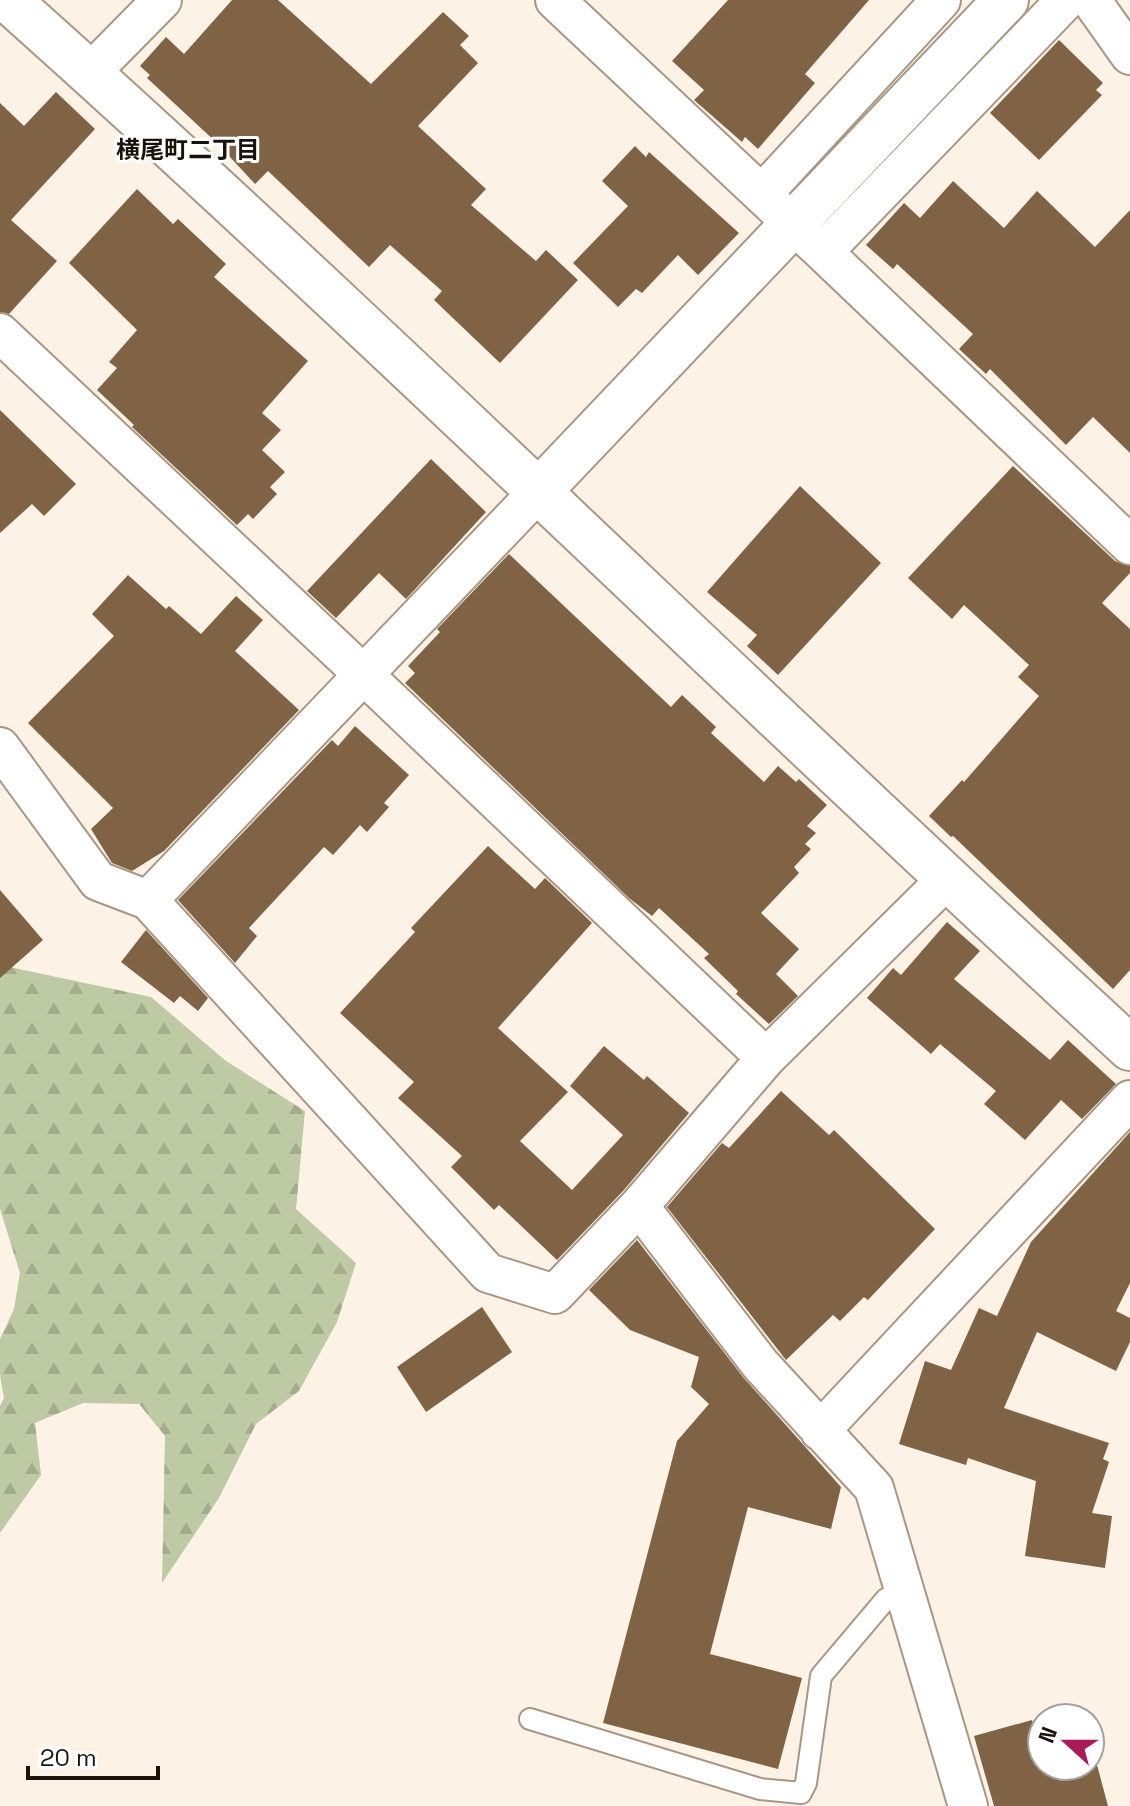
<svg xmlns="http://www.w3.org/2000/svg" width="1130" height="1806" viewBox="0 0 1130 1806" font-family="'Space Grotesk','Noto Sans JP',sans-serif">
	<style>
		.forest { fill: url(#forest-firs) }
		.building { fill: #7f6344 }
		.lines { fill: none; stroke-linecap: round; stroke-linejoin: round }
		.lane-casing { stroke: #a89784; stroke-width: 24 }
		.street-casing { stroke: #a89784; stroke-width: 42 }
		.secondary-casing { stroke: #a89784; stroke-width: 48 }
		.lane { stroke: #fff; stroke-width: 20 }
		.street { stroke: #fff; stroke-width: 38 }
		.secondary { stroke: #fff; stroke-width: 44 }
		.labels { text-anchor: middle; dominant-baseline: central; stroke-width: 6; stroke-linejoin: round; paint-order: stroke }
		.neighbourhood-label { font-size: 24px; font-weight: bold; fill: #19130c; stroke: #fff }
	</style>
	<defs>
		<pattern id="forest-firs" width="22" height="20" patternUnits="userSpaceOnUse" patternTransform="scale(2)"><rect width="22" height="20" fill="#becaa3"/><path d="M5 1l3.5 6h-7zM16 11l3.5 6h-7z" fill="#a3ad8b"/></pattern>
	</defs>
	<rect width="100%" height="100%" fill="#fdf2e6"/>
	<path class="forest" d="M 0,965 L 151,997 L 226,1061 L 305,1111 L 296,1209 L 356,1263 L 337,1322 L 299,1391 L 256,1424 L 219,1498 L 162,1583 L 165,1436 L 139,1404 L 83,1403 L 35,1423 L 41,1475 L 0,1533 L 0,1406 L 4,1398 L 0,1375 L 0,1339 L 14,1309 L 20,1273 L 0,1209 Z"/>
	<path class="building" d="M 232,0 L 278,0 L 371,84 L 443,12 L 469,36 L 460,45 L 478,63 L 418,126 L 486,189 L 471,205 L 536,261 L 546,250 L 578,280 L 500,363 L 434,300 L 442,291 L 390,245 L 369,267 L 268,171 L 255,184 L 217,143 L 147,78 L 150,75 L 140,66 L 166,37 L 184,54 Z
		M 728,0 L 869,0 L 805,74 L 815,83 L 758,149 L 745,137 L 742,142 L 694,100 L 704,90 L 672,61 Z
		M 1059,40 L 1103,83 L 1096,90 L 1102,95 L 1039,160 L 990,113 Z
		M 56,92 L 95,129 L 11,220 L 57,261 L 9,314 L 0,312 L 0,103 L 24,126 Z
		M 635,146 L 646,157 L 649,152 L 739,233 L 698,275 L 678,255 L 642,293 L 636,289 L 618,307 L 573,263 L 628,206 L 602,181 Z
		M 953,181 L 1004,228 L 1037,191 L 1095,247 L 1130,210 L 1130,453 L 1093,417 L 1066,445 L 990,369 L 986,374 L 959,349 L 973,334 L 897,264 L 893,269 L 866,245 L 904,203 L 920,218 Z
		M 137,189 L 173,224 L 178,219 L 226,264 L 214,277 L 308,361 L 262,413 L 281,430 L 262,450 L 285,472 L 270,487 L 277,494 L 253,519 L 248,514 L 237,525 L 132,427 L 134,425 L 97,390 L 117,368 L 109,362 L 137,330 L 69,263 Z
		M 0,410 L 76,484 L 44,516 L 32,504 L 0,533 Z
		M 431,459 L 486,512 L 406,599 L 379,573 L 336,618 L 307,591 Z
		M 1013,466 L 1115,561 L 1130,566 L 1130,573 L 1102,603 L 1130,629 L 1130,970 L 1113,989 L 953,836 L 951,837 L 929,816 L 962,780 L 964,782 L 1039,696 L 1018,677 L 1029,665 L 964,605 L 952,619 L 908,578 Z
		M 800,486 L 881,563 L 778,675 L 747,646 L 757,635 L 707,592 Z
		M 509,554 L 671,707 L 682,695 L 716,727 L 711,733 L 764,782 L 778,766 L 796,782 L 799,779 L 827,805 L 807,826 L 816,833 L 805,844 L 811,849 L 794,867 L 799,873 L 761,913 L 799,949 L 776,974 L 798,996 L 769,1024 L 736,994 L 738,991 L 704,958 L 709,954 L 659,908 L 652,916 L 629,898 L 405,683 L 415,673 L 408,666 L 440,632 L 437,629 Z
		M 128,575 L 166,609 L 169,606 L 201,634 L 236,596 L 263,620 L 235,651 L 299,710 L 164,851 L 132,871 L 112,863 L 91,829 L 113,808 L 28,723 L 114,636 L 92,614 Z
		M 355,726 L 409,775 L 384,803 L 389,807 L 367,832 L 360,825 L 333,855 L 324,847 L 249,928 L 257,936 L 235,963 L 178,900 L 332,740 L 338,746 Z
		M 488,846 L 535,889 L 545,878 L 592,923 L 498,1028 L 568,1092 L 520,1141 L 572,1190 L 623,1135 L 570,1086 L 604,1046 L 644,1080 L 647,1076 L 689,1113 L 623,1191 L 557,1260 L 499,1205 L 494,1210 L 451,1167 L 462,1156 L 398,1098 L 414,1082 L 340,1013 L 415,932 L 411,928 Z
		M 0,890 L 43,940 L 0,978 Z
		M 947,922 L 980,951 L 954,979 L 1050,1060 L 1068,1040 L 1116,1084 L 1082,1119 L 1061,1100 L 1025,1140 L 984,1104 L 996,1091 L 940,1044 L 931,1054 L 867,998 L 893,968 L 901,975 Z
		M 146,930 L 208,998 L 198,1011 L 180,996 L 174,1003 L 121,962 Z
		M 781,1091 L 829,1135 L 834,1130 L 935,1229 L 868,1300 L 864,1297 L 840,1321 L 833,1315 L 786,1360 L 667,1207 L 722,1143 L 729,1148 Z
		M 1130,1132 L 1130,1283 L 1116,1311 L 1130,1318 L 1130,1342 L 1116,1371 L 1037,1332 L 1004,1408 L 1109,1443 L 1103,1459 L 1109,1462 L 1092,1513 L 1112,1516 L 1105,1568 L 1025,1556 L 1036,1481 L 968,1458 L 966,1465 L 899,1444 L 925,1361 L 951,1370 L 979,1308 L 997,1316 L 1031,1242 Z
		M 637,1240 L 743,1377 L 841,1487 L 831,1529 L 748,1507 L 710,1654 L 802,1678 L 778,1769 L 603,1723 L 677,1441 L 709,1404 L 691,1387 L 699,1357 L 630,1330 L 589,1290 Z
		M 482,1307 L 512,1352 L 426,1412 L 397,1367 Z
		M 1032,1720 L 1036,1734 L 1042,1732 L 1042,1766 L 1090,1766 L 1090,1751 L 1093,1750 L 1108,1806 L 994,1806 L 974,1736 Z"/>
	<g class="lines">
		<defs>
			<path id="lane" d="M 530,1719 L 760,1789 L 801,1793 L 806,1783 L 821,1676 L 886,1599 L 904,1590"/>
			<path id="street" d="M 555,0 L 823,252 L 1130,545
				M 1091,0 L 1130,55
				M 90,73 L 162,0
				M 762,194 L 941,0
				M 823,252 L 1066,0
				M 0,333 L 364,675 L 766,1058
				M 0,747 L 98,881 L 148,900 L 488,1273 L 555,1294 L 639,1206 L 766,1058 L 946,880
				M 148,900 L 539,491
				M 639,1206 L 760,1364 L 874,1488 L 968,1806
				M 820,1431 L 1130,1100"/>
			<path id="secondary" d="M 8,0 C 390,341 753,702 1130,1048
				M 539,491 L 1006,0"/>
		</defs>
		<use href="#lane" class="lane-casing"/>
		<use href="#street" class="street-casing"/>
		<use href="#secondary" class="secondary-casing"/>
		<use href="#lane" class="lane"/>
		<use href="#street" class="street"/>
		<use href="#secondary" class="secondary"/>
	</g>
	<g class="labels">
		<g class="neighbourhood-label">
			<text x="188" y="149">横尾町二丁目</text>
		</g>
	</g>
	<g transform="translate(1066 1742) rotate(291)"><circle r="38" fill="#ffffff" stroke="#a3a19e" stroke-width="2"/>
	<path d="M0-6L14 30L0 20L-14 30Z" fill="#a91b59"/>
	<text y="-12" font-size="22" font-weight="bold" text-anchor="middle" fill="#19130c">N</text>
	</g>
	<path d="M28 1766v12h130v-12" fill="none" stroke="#19130c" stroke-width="4"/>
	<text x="40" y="1766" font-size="24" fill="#19130c" stroke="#ffffff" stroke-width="6" paint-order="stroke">20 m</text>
</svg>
